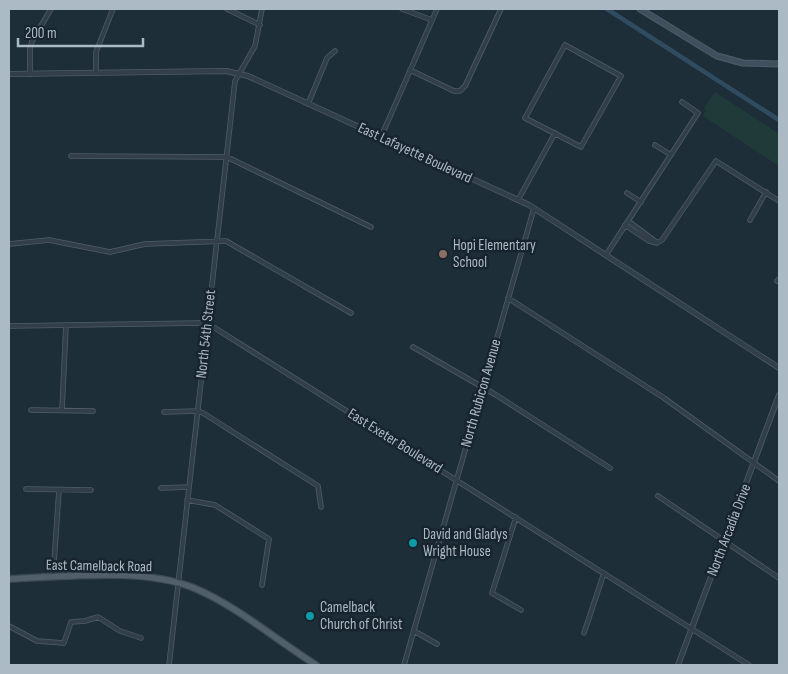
<svg xmlns="http://www.w3.org/2000/svg" width="788" height="674" viewBox="0 0 788 674" font-family="'Sofia Sans Condensed',sans-serif">
	<style>
		.green { fill: #203a39 }
		.lines { fill: none; stroke-linecap: round; stroke-linejoin: round }
		.canal { stroke: #2e4b60; stroke-width: 4.5 }
		.minor-casing { stroke: #4f5d67; stroke-width: 5.5 }
		.tertiary-casing { stroke: #4f5d67; stroke-width: 6 }
		.secondary-casing { stroke: #4f5d67; stroke-width: 7 }
		.primary-casing { stroke: #3e4b56; stroke-width: 8 }
		.minor { stroke: #323f4a; stroke-width: 4 }
		.tertiary { stroke: #323f4a; stroke-width: 4.5 }
		.secondary { stroke: #404f5d; stroke-width: 5 }
		.primary { stroke: #505f6a; stroke-width: 5.5 }
		.education-dot { fill: #8d6e63; stroke: #18242e; stroke-width: 2 }
		.culture-dot { fill: #0f9aa8; stroke: #18242e; stroke-width: 2 }
		.labels { text-anchor: middle; dominant-baseline: central; stroke-width: 5; stroke-linejoin: round; paint-order: stroke }
		.street-label { font-size: 15px; fill: #acbac6; stroke: #18242e }
		.poi-label { font-size: 15px; fill: #acbac6; stroke: #18242e; text-anchor: start }
	</style>
	<rect width="100%" height="100%" fill="#1e2e39"/>
	<path class="green" d="M 715,92 L 779,134 L 779,166 L 703,116 L 706,110 L 704,108 Z"/>
	<g class="lines">
		<path class="canal" d="M 607,9 L 779,120"/>
		<defs>
			<path id="minor" d="M 227,9 L 260,25
				M 402,9 L 432,20
				M 565,45 L 621,76 L 581,147 L 525,118 Z
				M 410,70 L 454,91 L 460,91 L 465,86 L 501,9
				M 96,73 L 96,52 L 113,9
				M 30,74 L 30,49 L 32,41 L 51,9
				M 308,104 L 327,58 L 335,51
				M 381,137 L 437,9
				M 655,145 L 671,155
				M 71,156 L 227,157 L 371,227
				M 627,193 L 641,202
				M 518,200 L 555,133
				M 750,220 L 766,192
				M 628,221 L 655,241
				M 625,225 L 649,241 L 657,243
				M 657,243 L 662,240 L 716,161 L 779,201
				M 9,244 L 49,240 L 110,252 L 145,244 L 226,241 L 351,313
				M 606,255 L 698,113 L 682,102
				M 777,281 L 779,279
				M 508,298 L 664,398 L 779,481
				M 9,326 L 201,323 L 215,328 L 749,665
				M 413,347 L 496,395 L 610,468
				M 31,410 L 93,411
				M 62,410 L 66,325
				M 164,412 L 198,411 L 203,413 L 318,486 L 321,507
				M 161,488 L 189,487
				M 26,489 L 91,490
				M 658,496 L 779,578
				M 187,500 L 215,505 L 269,539 L 262,585
				M 516,517 L 492,593 L 521,610
				M 53,577 L 59,490
				M 9,626 L 37,641 L 64,643 L 71,622 L 85,621 L 98,617 L 120,631 L 141,638
				M 414,631 L 437,644
				M 584,633 L 604,573
				M 169,665 L 235,81 L 255,46 L 262,9
				M 404,665 L 534,208"/>
			<path id="tertiary" d="M 9,74 L 226,71 L 248,76 L 529,205 L 779,368
				M 678,665 L 779,395"/>
			<path id="secondary" d="M 640,9 L 717,56 L 743,63 L 779,64"/>
			<path id="primary" d="M 9,579 C 64,577 143,567 194,588 C 237,606 276,640 316,665"/>
		</defs>
		<use href="#minor" class="minor-casing"/>
		<use href="#tertiary" class="tertiary-casing"/>
		<use href="#secondary" class="secondary-casing"/>
		<use href="#primary" class="primary-casing"/>
		<use href="#minor" class="minor"/>
		<use href="#tertiary" class="tertiary"/>
		<use href="#secondary" class="secondary"/>
		<use href="#primary" class="primary"/>
	</g>
	<circle class="education-dot" cx="443" cy="254" r="5"/>
	<g class="culture-dot">
		<circle cx="413" cy="543" r="5"/>
		<circle cx="310" cy="616" r="5"/>
	</g>
	<g class="labels">
		<g class="street-label">
			<text transform="translate(415 153) rotate(25)">East Lafayette Boulevard</text>
			<text transform="translate(206 334) rotate(-84)">North 54th Street</text>
			<text transform="translate(481 393) rotate(-74)">North Rubicon Avenue</text>
			<text transform="translate(395 441) rotate(32)">East Exeter Boulevard</text>
			<text transform="translate(729 530) rotate(-69)">North Arcadia Drive</text>
			<text transform="translate(99 566) rotate(1)">East Camelback Road</text>
		</g>
		<g class="poi-label">
			<text x="453" y="245">Hopi Elementary<tspan x="453" dy="17">School</tspan></text>
			<text x="423" y="534">David and Gladys<tspan x="423" dy="17">Wright House</tspan></text>
			<text x="320" y="607">Camelback<tspan x="320" dy="17">Church of Christ</tspan></text>
		</g>
	</g>
	<rect width="788" height="674" fill="none" stroke="#acbac6" stroke-width="20"/>
	<path d="M18 38v8h125v-8" fill="none" stroke="#acbac6" stroke-width="2.5"/>
	<text x="25" y="38" font-size="15" fill="#acbac6" stroke="#18242e" stroke-width="4" paint-order="stroke">200 m</text>
</svg>
